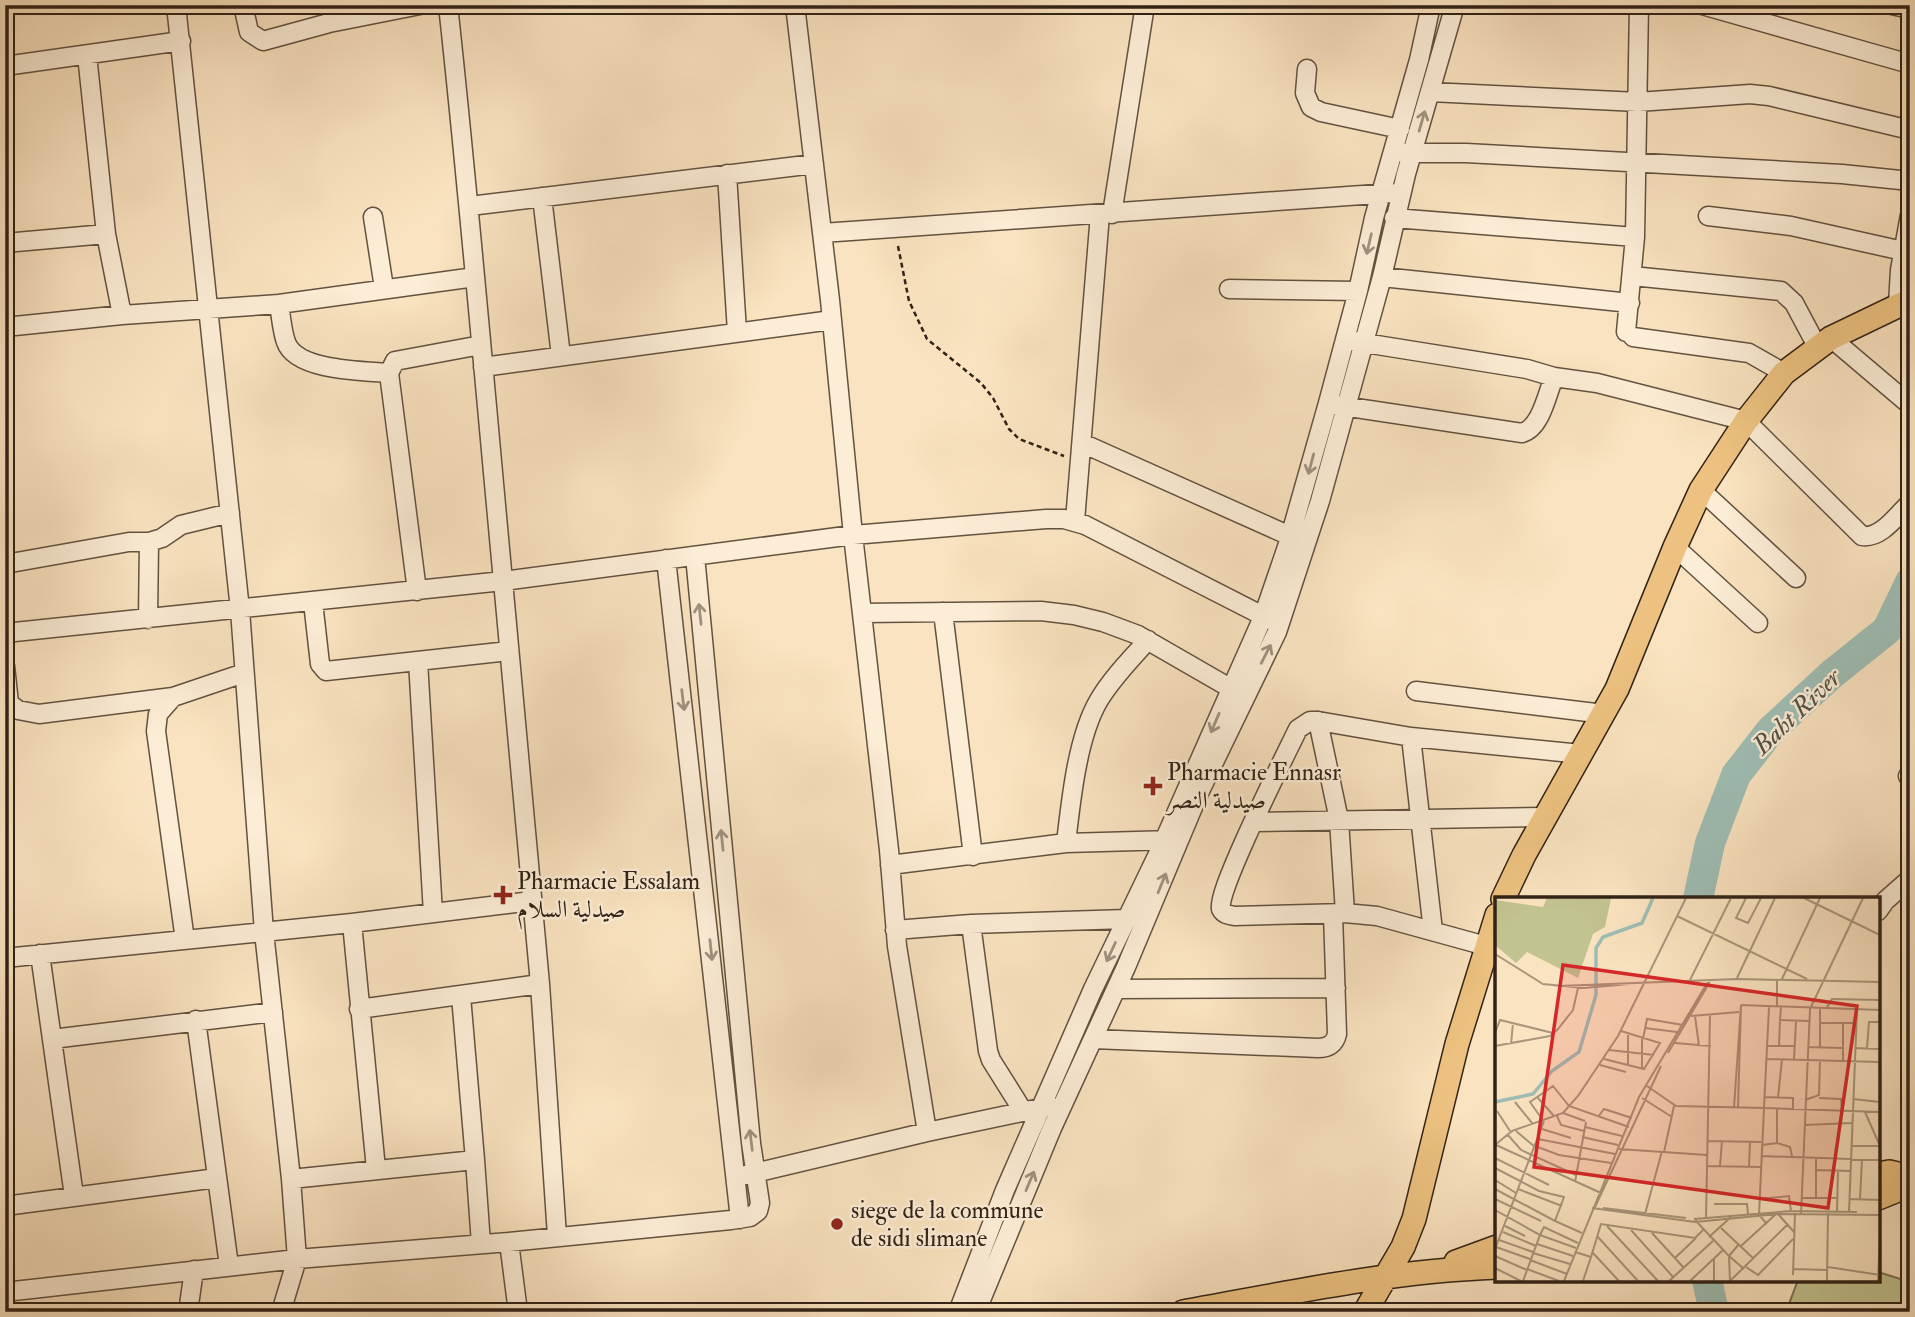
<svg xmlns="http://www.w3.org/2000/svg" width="1915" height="1317" viewBox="0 0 1915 1317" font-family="'IM FELL Double Pica',Amiri,serif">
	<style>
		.green { fill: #c1c390; stroke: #787253; stroke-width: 2 }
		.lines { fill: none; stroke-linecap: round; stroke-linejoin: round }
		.river { stroke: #9ebeb5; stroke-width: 30 }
		.minor-casing { stroke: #625240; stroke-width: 21 }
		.major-casing { stroke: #302216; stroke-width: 26 }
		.path { stroke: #302216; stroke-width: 2.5; stroke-dasharray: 5 3.5; stroke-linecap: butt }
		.minor { stroke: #fcedd6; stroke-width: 18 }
		.major { stroke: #edc280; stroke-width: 23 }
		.oneway { stroke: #a09280 }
		.poi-dot { fill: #8f2418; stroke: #fcedd6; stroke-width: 2.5 }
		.labels { text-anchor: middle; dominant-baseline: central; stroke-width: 5; stroke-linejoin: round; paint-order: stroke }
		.poi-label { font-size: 24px; fill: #302216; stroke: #fcedd6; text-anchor: start }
		.water-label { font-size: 26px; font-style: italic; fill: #515146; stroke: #fcedd6 }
		.inset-river { fill: none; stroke: #9ebeb5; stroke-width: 3.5 }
		.inset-road { fill: none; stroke: #a9967c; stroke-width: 2 }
		.view { fill: #d62828; fill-opacity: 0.15; stroke: #d62828; stroke-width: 3.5 }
		.inset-edge { fill: none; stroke: #302216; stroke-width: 3.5 }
	</style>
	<rect width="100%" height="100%" fill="#fae3c0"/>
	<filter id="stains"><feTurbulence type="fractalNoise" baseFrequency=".00286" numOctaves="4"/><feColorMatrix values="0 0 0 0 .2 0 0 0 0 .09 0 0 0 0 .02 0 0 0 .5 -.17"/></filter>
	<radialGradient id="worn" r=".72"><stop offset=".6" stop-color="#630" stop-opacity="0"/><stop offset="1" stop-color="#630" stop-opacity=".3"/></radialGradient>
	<path class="green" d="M 1878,1272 L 1910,1282 L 1910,1312 L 1786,1312 L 1798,1280 L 1878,1280 Z"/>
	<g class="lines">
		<path class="river" d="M 1698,899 L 1710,843 L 1736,775 L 1771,730 L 1832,674 L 1887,630 L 1910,582
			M 1707,1280 L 1714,1312"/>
		<defs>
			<path id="minor" d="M 176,5 L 240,610 L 264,932 L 291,1179 L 297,1259 L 281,1312
				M 243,5 L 249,32 L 263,41 L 329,23 L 420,5
				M 448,5 C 469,197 485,389 503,581 L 853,535 L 1046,519 L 1064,519 L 1085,525 L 1273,621
				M 795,5 L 830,300 L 853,535 L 889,850 L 897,946 L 927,1132
				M 1702,5 L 1910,64
				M 1892,5 L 1910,9
				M 87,55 L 106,234 L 122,315
				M 5,66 L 181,41
				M 1307,69 L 1305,93 L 1311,107 L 1321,112 L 1400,129
				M 1430,92 L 1638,102 L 1750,94 L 1769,96 L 1910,130
				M 1403,153 L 1466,153 L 1842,174 L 1910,181
				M 727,174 L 737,332
				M 542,197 L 561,356
				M 470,206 L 814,164
				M 1112,214 L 1145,5
				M 1708,216 L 1791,226 L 1903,251
				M 373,217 L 384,288
				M 1394,218 L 1635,237
				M 822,233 L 1391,193
				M 5,243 L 106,234
				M 1632,276 L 1781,291 L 1794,303 L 1818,348
				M 1382,277 L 1630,303
				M 1229,289 L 1358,291
				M 279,304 C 281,316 282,331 286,342 C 296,371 363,371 389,373
				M 1898,304 L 1900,270 L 1910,215
				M 5,327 L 122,315 L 279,304 L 475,277
				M 1626,332 L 1635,237 L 1639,5
				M 1633,337 L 1749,353 L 1784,373
				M 1831,338 L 1910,405
				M 1352,341 L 1527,369 L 1554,377 L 1597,383 L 1746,421 L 1862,536 C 1881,539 1897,515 1910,503
				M 483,367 L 832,320
				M 1336,405 L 1522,433 C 1541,428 1547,394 1554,377
				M 1082,443 L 1290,536
				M 1701,490 L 1796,578
				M 1075,521 L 1100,214
				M 1675,547 L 1758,623
				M 666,559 L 740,1219
				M 5,564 L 129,542 L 149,542 L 162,538 L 181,525 L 230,513
				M 417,591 L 389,373 L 395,361 L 481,345
				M 313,602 L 320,664 L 326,671 L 509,651
				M 943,612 L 973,856
				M 862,613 L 1041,611 L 1074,615 L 1103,622 L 1138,635 L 1230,688
				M 148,619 L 149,542
				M 5,633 L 503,581 L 540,984 L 557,1236
				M 418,661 L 433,913
				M 5,666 L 9,703 L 18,710 L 39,714 L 173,697
				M 1416,691 L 1604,714
				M 1318,721 L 1339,820 L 1345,913
				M 1411,737 L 1433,931
				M 1908,776 L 1910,779
				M 1254,822 L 1545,817
				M 1066,843 C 1071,801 1077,737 1099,700 C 1112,678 1131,659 1148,640
				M 890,865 L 1066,843 L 1172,840
				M 1878,911 L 1885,901 L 1910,879
				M 352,923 L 376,1169
				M 971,924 L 988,1051 L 991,1060 L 1023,1111
				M 895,930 L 971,924 L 1127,919
				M 185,940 L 156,731 L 158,714 L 173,697 L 244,673
				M 1486,946 L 1377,916 L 1345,913 L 1235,916 C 1230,915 1224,915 1221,909 C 1215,894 1287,752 1298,729 L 1310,721 L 1318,721 L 1411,737 L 1581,754
				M 40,954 L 74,1196
				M 5,958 L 352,923 L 532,901
				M 1116,989 L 1336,988
				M 461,996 L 475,1160
				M 359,1009 L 540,984
				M 196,1020 L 229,1266
				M 52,1039 L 273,1012
				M 1093,1039 L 1318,1048 C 1328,1048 1335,1044 1337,1034 L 1333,914
				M 746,1175 L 927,1132 L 1050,1106
				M 291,1179 L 475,1160 L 481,1244
				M 5,1206 L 217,1178
				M 509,1242 L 518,1312
				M 5,1292 L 297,1259 L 509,1242 L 731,1220 L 750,1217 L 758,1211 L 760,1203 L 751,1143 L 695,556
				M 188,1312 L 194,1270
				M 958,1312 L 1005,1190 L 1093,989 L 1159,852 L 1263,617 L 1288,544 L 1328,403 L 1358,291 L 1374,218 L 1419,60 L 1431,5
				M 976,1312 L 1052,1128 L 1126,967 L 1199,793 L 1277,632 L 1320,501 L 1382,277 L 1406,174 L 1455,5"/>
			<path id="major" d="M 1503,899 L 1524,855 L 1617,689 L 1675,547 L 1701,490 L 1746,421 L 1784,373 L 1831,338 L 1910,300
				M 1878,1174 L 1889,1172 L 1910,1177
				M 1878,1198 L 1910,1185
				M 1456,1262 L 1497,1247
				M 1183,1312 C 1288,1293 1390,1271 1497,1267
				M 1365,1312 L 1403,1247 L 1414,1219 L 1457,1044 L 1497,915"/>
		</defs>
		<use href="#minor" class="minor-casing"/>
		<use href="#major" class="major-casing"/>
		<path class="path" d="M 898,246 L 909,301 L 927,339 L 981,383 L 993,398 L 1009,429 L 1019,439 L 1064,456"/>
		<use href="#minor" class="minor"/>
		<use href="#major" class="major"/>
	</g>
	<defs><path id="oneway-shaft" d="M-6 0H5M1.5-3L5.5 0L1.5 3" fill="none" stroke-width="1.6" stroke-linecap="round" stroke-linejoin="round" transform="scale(1.75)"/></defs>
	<g class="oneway">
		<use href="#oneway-shaft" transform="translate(1422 121) rotate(-74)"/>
		<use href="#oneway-shaft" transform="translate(1369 244) rotate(103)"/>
		<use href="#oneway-shaft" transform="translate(1311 464) rotate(105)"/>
		<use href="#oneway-shaft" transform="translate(700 614) rotate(-96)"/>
		<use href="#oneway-shaft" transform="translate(1266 654) rotate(-63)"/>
		<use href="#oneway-shaft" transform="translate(683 700) rotate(83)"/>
		<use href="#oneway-shaft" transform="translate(1215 723) rotate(113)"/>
		<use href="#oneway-shaft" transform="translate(722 840) rotate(-96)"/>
		<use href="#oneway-shaft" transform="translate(1162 883) rotate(-68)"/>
		<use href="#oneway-shaft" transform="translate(711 950) rotate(84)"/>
		<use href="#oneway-shaft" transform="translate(1111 952) rotate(115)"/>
		<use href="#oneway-shaft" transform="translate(751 1140) rotate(-97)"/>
		<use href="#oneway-shaft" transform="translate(1030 1181) rotate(-67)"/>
	</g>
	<g class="poi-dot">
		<path d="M1149.5 775.5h7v7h7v7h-7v7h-7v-7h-7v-7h7z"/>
		<path d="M499.5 884.5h7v7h7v7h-7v7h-7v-7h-7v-7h7z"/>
		<circle cx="837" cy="1224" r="7"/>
	</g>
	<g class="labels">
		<g class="poi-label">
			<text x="1167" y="772">Pharmacie Ennasr<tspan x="1167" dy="28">صيدلية النصر</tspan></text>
			<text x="517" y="881">Pharmacie Essalam<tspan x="517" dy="28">صيدلية السلام</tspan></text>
			<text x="851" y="1210">siege de la commune<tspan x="851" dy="28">de sidi slimane</tspan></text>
		</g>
		<g class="water-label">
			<text transform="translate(1797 712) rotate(-44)">Baht River</text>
		</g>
	</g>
	<g transform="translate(1495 897)">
		<rect width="385" height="385" fill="#fae3c0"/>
		<path d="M 52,1 L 116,1 L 110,30 L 98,37 L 83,81 L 32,55 L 21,66 L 0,48 L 0,3 L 48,10 Z" fill="#c1c390"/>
		<path class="inset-river" d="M 0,205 L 38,197 L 57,174 L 84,155 L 101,98 L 101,51 L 108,40 L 147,26 L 158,1"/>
		<path class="inset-road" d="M 251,1 L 241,21 L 253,26 L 266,1M 309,1 L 385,38M 182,19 L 312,82M 0,57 L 48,87 L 89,91 L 134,87M 242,81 L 280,1M 287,82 L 325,1M 195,83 L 236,1M 64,89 L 242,82 L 385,85M 246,108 L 385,113M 274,110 L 269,211 L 385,215M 282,110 L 282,82M 286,110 L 285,123 L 314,124M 331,112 L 337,102 L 385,103M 196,119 L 244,115M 200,119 L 204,149M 325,126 L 361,126M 348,126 L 348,164M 150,131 L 182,135M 0,136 L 5,123 L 58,136M 148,142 L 152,122 L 188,128M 180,146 L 216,149M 16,147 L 18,126M 0,149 L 55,139 L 63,132 L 78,113 L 83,91M 272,149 L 300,149M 284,149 L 285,123M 313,150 L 348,151M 325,151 L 325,112M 360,151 L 385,152M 372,151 L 374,125 L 385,125M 114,153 L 159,158M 173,156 L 216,83M 109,162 L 149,172 L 165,146 L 126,134M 271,162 L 385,165M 299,162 L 301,124M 133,167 L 133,138M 105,168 L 131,175M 147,172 L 147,142M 152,189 L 181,209 L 269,211 L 264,318 L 272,327M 42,200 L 59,219M 269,200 L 298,201 L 298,212M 147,201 L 177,220M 283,201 L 287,162M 324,201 L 346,202 L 347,214M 358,202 L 385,205M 310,203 L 324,198 L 325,163M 20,205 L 37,226M 239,211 L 246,108M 243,211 L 246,108M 2,214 L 15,234M 370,215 L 385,249M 68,216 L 90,224M 62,219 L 66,228 L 89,234M 103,220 L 109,212 L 137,221M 47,222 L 35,205 L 58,189 L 74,209 L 134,230M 309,228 L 357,226M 90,230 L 127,239M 47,232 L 76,241M 21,234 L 40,250M 13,238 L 26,253 L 81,278M 87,240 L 123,248M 43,242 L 120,257M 212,244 L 266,245M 282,246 L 295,250 L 297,259M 0,248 L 17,234 L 68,216 L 83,199 L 123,139 L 191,1M 1,248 L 106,296M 267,248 L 282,246 L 282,212M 40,249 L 64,258 L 116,266M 357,249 L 385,249M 124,252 L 212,258M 169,255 L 179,209M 266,259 L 385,263M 0,261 L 54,288M 212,269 L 266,270M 225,269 L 227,244M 254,269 L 255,245M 0,271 L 44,294 L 69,300 L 60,324 L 87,336M 322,273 L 356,274M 0,283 L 21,296M 80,285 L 91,225M 0,292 L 60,324M 23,292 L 67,309M 306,301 L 342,301M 321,301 L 321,260M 0,302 L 46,324M 265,302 L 294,299 L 296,314M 355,302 L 385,303M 365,302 L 367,262M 219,307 L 252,307 L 253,317M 100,310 L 166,169M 97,311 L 200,325 L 283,317 L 385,318M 108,311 L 191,321M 0,313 L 45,338 L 49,330 L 83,346M 342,314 L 343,274M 354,315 L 362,113M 150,317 L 167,254M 283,317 L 299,335M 306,317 L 315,112 L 368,1M 199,322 L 296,314 L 362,315M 211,322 L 215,118M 200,323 L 234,359 L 235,384M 10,329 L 30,339M 112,329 L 163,384M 226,331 L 259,362M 136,333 L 179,381M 8,335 L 41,349M 157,336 L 189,371M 102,339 L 143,384M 214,340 L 236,320M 4,343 L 38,355M 42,347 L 78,359M 244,347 L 234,359 L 249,372M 246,349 L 281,317M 1,350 L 35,362M 0,352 L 49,224M 80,355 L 96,360 L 88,384M 38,356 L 75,367M 98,356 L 124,384M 0,359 L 32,373M 96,360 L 106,327 L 200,341 L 208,333M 180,361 L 201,341M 219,362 L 219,384M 35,363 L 72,377M 251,370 L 263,378 L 298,342M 333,370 L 385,378M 0,371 L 26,384M 32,372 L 64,384M 298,372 L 333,373M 298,378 L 300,316M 28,384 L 45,338 L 81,351M 69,384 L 144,200 L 214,83M 174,384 L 218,344M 195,384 L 228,353M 235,384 L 292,328M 332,384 L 333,316M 383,384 L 385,338"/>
		<path class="view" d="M 68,68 L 362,109 L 333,311 L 39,270 Z"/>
		<rect width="385" height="385" class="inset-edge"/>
	</g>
	<rect width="1915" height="1317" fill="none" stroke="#fae3c0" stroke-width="28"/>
	<rect x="7" y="7" width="1901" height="1303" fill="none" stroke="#302216" stroke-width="3.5"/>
	<rect x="14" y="14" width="1887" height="1289" fill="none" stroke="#302216" stroke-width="2"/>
	<rect width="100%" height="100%" filter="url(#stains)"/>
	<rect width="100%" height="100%" fill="url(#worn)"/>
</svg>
